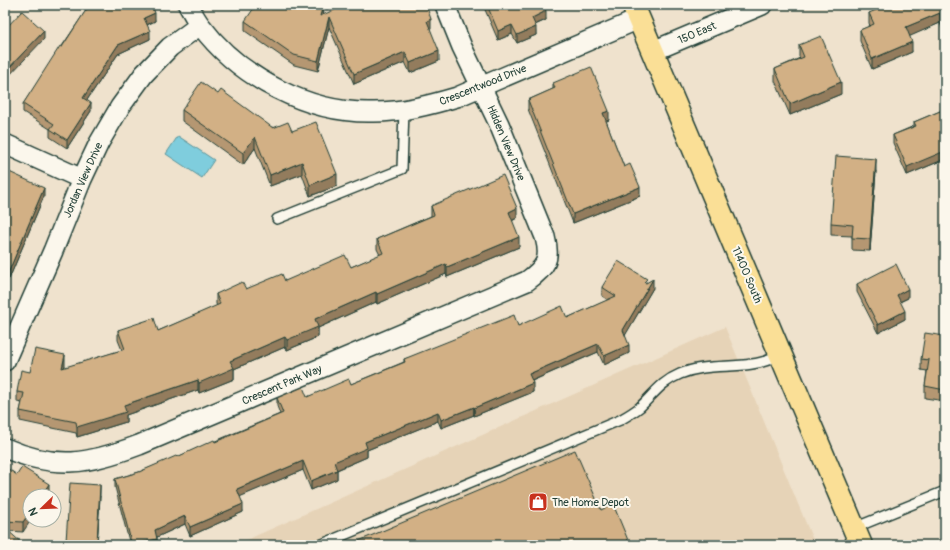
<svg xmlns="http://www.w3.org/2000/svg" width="950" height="550" viewBox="0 0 950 550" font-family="Pangolin,sans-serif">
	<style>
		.built { fill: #e6d3b7 }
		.water { fill: #7fcddd; stroke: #599399 }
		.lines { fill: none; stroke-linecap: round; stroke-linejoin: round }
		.service-casing { stroke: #1f3d34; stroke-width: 12 }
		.minor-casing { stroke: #1f3d34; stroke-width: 22 }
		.primary-casing { stroke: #1f3d34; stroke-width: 25 }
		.service { stroke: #fbf7ec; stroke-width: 9 }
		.minor { stroke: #fbf7ec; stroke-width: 19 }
		.primary { stroke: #fadf96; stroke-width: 22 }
		.wall { fill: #b59772; stroke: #1f3d34 }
		.shaded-wall { fill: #937b5d; stroke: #1f3d34 }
		.building { fill: #d2b085; stroke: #1f3d34 }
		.labels { text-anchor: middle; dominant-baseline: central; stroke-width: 4; stroke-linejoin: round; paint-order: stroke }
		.street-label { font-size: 11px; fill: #1f3d34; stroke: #fbf7ec }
		.poi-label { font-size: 11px; fill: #1f3d34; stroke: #fbf7ec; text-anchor: start }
	</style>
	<rect width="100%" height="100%" fill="#efe2cd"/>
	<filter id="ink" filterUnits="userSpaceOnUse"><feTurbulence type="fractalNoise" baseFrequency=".025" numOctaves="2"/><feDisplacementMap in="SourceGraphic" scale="8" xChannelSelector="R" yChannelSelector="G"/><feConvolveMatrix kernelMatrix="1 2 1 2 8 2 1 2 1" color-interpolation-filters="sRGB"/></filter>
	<g filter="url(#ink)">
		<path class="built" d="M 725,327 L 815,545 L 235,545 Z"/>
		<path class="water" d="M 178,136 L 214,160 L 202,178 L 166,154 Z"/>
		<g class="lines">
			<defs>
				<path id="service" d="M 277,219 L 402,169 L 404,110
					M 854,528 L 945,491
					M 320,545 L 620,420 C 627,416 634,412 640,407 C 654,394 661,382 680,374 C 704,364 727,368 752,364 C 762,363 772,359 781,355"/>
				<path id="minor" d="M 188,5 C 192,12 196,20 201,26 C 240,78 309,114 374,112 C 403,112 430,105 457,97 L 639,19
					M 653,51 L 762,5
					M 5,144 L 82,179
					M 5,361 L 53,251 L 82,179 L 99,143 L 120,107 L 144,74 L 170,47 L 200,25
					M 5,448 C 56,470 89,464 139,445 L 527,281 C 546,267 551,260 545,237 L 499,124 L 462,47 L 445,5"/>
				<path id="primary" d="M 633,5 L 861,545"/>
			</defs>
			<use href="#service" class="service-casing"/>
			<use href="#minor" class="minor-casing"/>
			<use href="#primary" class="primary-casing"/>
			<use href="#service" class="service"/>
			<use href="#minor" class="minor"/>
			<use href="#primary" class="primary"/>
		</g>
		<path class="wall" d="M 84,5 L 152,5 L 155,21 L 147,25 L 150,39 L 118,54 L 87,100 L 91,111 L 67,148 L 50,137 L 50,129 L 23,112 L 23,104 L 87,9 L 87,7 Z
			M 324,5 L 324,11 L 323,15 L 431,29 L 430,29 L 439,61 L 410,73 L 405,62 L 354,84 L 329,27 L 318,71 L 294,65 L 245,31 L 245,21 Z
			M 483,5 L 543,5 L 546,20 L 535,25 L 536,35 L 517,43 L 512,34 L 498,40 Z
			M 945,5 L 945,35 L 940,23 L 909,36 L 912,52 L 872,69 L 860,41 L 860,30 L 870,26 L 869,23 L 869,13 Z
			M 799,45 L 841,94 L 790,115 L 775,81 L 775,69 L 800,58 L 799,57 Z
			M 553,83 L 609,120 L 606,121 L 624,167 L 640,196 L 573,223 L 528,109 L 528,100 L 553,89 Z
			M 945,109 L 945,159 L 907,175 L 893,143 L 893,135 L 914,126 L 914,122 Z
			M 182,110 L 292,131 L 337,186 L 310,196 L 302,174 L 270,186 L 255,148 L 243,165 L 182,121 Z
			M 5,170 L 44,196 L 9,279 L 6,278 L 5,280 Z
			M 876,171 L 870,251 L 852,250 L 852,236 L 831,235 L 831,223 Z
			M 431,206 L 517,218 L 512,221 L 519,247 L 447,277 L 446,274 L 377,304 L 376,302 L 318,328 L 318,337 L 287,350 L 285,347 L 234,369 L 234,379 L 199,393 L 198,390 L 126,415 L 126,422 L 77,437 L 76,433 L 20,421 L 20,411 L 22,403 L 17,402 L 17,392 L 30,372 L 65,365 L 64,368 L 122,350 L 118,340 L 118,330 L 158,331 L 217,306 L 216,304 L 216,294 L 246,289 L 285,281 L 351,267 L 380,255 L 377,249 L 377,239 L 431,216 Z
			M 647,282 L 653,288 L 625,335 L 629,353 L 604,365 L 598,352 L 532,381 L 533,392 L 474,416 L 474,415 L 441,428 L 438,421 L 367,450 L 367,457 L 337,470 L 337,479 L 311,490 L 303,470 L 240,496 L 243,512 L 190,536 L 185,524 L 157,537 L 157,545 L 130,545 L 115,487 L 115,479 L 139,472 L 177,457 L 280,414 L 277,406 L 277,398 L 307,397 L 351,384 L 404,362 L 404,359 L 518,326 L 567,318 L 608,300 L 602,296 L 602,287 Z
			M 857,284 L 908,298 L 900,302 L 905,319 L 878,333 L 857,292 Z
			M 945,336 L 945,401 L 925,398 L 925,386 L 927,371 L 921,370 L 921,359 Z
			M 5,467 L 17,475 L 49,493 L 47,496 L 30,496 L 23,532 L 8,531 L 5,545 Z
			M 100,496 L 97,545 L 66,545 L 66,541 Z"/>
		<path class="shaded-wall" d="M 323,5 L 324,5 L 324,11 L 320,26 L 320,16 Z
			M 546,11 L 546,20 L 532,26 L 532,18 Z
			M 155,13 L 155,21 L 144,26 L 144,18 Z
			M 940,13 L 940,23 L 906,38 L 906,27 Z
			M 329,17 L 329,27 L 318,71 L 318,61 Z
			M 431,19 L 431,29 L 427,31 L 427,21 Z
			M 512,25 L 512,34 L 498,40 L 498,31 Z
			M 536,27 L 536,35 L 517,43 L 517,35 Z
			M 44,31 L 44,39 L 5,80 L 5,72 Z
			M 150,31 L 150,39 L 118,54 L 83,106 L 83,98 L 118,45 Z
			M 912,42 L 912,52 L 872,69 L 872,59 Z
			M 439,51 L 439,61 L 410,73 L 410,63 Z
			M 405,52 L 405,62 L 354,84 L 354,74 Z
			M 841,82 L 841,94 L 790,115 L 790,104 Z
			M 91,103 L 91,111 L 67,148 L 67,140 Z
			M 609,111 L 609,120 L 603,123 L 603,113 Z
			M 255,137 L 255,148 L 243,165 L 243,153 Z
			M 945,145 L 945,159 L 907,175 L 907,167 Z
			M 876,159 L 876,171 L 870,251 L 870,239 Z
			M 302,162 L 302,174 L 270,186 L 270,175 Z
			M 337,174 L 337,186 L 310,196 L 310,185 Z
			M 640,187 L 640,196 L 573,223 L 573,214 Z
			M 44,188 L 44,196 L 9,279 L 9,271 Z
			M 517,208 L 517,218 L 509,222 L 509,212 Z
			M 519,237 L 519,247 L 447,277 L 447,267 Z
			M 446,264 L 446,274 L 377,304 L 377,294 Z
			M 6,269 L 6,278 L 5,280 L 5,272 Z
			M 653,279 L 653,288 L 623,339 L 623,330 Z
			M 908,289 L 908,298 L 897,303 L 897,295 Z
			M 376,292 L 376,302 L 318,328 L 318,337 L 287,350 L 287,340 L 315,319 Z
			M 905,311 L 905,319 L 878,333 L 878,325 Z
			M 285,337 L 285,347 L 234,369 L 234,379 L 199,393 L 199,383 L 230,361 Z
			M 598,344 L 598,352 L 529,382 L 529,374 Z
			M 629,345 L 629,353 L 604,365 L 604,356 Z
			M 65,355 L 65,365 L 62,379 L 62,368 Z
			M 198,380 L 198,390 L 126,415 L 126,422 L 77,437 L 77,427 L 124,405 Z
			M 533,383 L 533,392 L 474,416 L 474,408 Z
			M 474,407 L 474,415 L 441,428 L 441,420 Z
			M 438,412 L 438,421 L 367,450 L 367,457 L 334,471 L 334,462 L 365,442 Z
			M 303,461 L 303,470 L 237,498 L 237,489 Z
			M 337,470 L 337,479 L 311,490 L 311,481 Z
			M 49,484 L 49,493 L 47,496 L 41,496 Z
			M 100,485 L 100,496 L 97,545 Z
			M 243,504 L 243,512 L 190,536 L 190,527 Z
			M 30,512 L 30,520 L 31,520 L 23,532 L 23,522 Z
			M 185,516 L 185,524 L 155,538 L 155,530 Z
			M 157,539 L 157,545 L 133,545 Z"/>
		<path class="building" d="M 87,5 L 152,5 L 155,13 L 144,18 L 150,31 L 118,45 L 83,98 L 91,103 L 67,140 L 50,129 L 54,124 L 23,104 L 60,46 L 62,47 L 88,7 Z
			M 256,5 L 323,5 L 320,16 L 346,5 L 426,5 L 431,19 L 427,21 L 439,51 L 410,63 L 405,52 L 354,74 L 329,17 L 318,61 L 294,55 L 245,21 Z
			M 487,5 L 543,5 L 546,11 L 532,18 L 536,27 L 517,35 L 512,25 L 498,31 Z
			M 888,5 L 945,5 L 945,25 L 940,13 L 906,27 L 912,42 L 872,59 L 860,30 L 874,24 L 869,13 Z
			M 22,11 L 44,31 L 5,72 L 5,28 L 6,28 Z
			M 821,36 L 841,82 L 790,104 L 775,69 L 804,57 L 799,45 Z
			M 591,67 L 609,111 L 603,113 L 624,167 L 630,164 L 640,187 L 573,214 L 528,100 L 555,88 L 553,83 Z
			M 201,82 L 218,94 L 221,90 L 273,128 L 288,122 L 292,131 L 316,122 L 337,174 L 310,185 L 302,162 L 270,175 L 255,137 L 243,153 L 182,110 Z
			M 945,109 L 945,145 L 943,146 L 945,151 L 907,167 L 893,135 L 916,126 L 914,122 Z
			M 836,156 L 876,159 L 870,239 L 852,238 L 853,225 L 831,223 Z
			M 5,170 L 44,188 L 9,271 L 6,269 L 5,272 Z
			M 503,175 L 517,208 L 509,212 L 519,237 L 447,267 L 446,264 L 377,294 L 376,292 L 315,319 L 318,327 L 287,340 L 285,337 L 230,361 L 234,368 L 199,383 L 198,380 L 124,405 L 126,412 L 77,427 L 76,422 L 20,411 L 24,393 L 17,392 L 21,370 L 30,372 L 35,349 L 65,355 L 62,368 L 125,349 L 118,330 L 154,318 L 158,331 L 220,304 L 216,294 L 242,282 L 246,289 L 282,274 L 285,281 L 345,255 L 351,267 L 383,253 L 377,239 L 434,215 L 431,206 Z
			M 618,261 L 647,279 L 644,282 L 646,283 L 653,279 L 623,330 L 629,345 L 604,356 L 598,344 L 529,374 L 533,383 L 474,408 L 474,407 L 441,420 L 438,412 L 365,442 L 367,448 L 334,462 L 337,470 L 311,481 L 303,461 L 237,489 L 243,504 L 190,527 L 185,516 L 155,530 L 157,539 L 132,545 L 115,479 L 139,472 L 176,456 L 177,457 L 214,440 L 215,442 L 283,413 L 277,398 L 303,387 L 307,397 L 349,379 L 351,384 L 405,362 L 404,359 L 514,315 L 518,326 L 562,306 L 567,318 L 616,296 L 602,287 Z
			M 896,264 L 908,289 L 897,295 L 905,311 L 878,325 L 857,284 Z
			M 925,333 L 945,336 L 945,390 L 925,386 L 929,360 L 921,359 Z
			M 575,450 L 601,510 L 613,504 L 630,545 L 349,545 Z
			M 5,467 L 17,475 L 22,467 L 49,484 L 41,496 L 30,496 L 30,512 L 23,522 L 5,521 Z
			M 70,483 L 100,485 L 97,543 L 66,541 Z
			M 5,528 L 24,545 L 5,545 Z"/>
	</g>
	<defs>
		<symbol id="shop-square" viewBox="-11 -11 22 22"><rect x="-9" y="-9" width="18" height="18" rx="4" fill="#c8321e" stroke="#fbf7ec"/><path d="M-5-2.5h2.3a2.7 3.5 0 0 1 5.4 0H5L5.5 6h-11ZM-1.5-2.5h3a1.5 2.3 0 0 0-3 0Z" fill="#fff"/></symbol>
	</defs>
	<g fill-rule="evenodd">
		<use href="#shop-square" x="527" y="491" width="22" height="22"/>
	</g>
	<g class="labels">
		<g class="street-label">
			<text transform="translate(697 33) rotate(-23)">150 East</text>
			<text transform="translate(483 85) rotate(-22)">Crescentwood Drive</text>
			<text transform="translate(506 143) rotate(67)">Hidden View Drive</text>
			<text transform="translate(83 180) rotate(-66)">Jordan View Drive</text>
			<text transform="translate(747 275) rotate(67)">11400 South</text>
			<text transform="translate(282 385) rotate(-23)">Crescent Park Way</text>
		</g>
		<g class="poi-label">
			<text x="552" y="502">The Home Depot</text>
		</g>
	</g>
	<rect width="950" height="550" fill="none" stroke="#fbf7ec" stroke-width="20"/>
	<rect x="10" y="10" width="930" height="530" fill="none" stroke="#1f3d34" stroke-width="1.5" filter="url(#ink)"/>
	<g transform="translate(42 508) rotate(247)"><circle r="19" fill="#fbf7ec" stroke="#a3ada2"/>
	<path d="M0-3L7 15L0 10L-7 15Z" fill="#c8321e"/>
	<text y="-6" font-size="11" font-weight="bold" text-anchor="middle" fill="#1f3d34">N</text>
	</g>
</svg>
